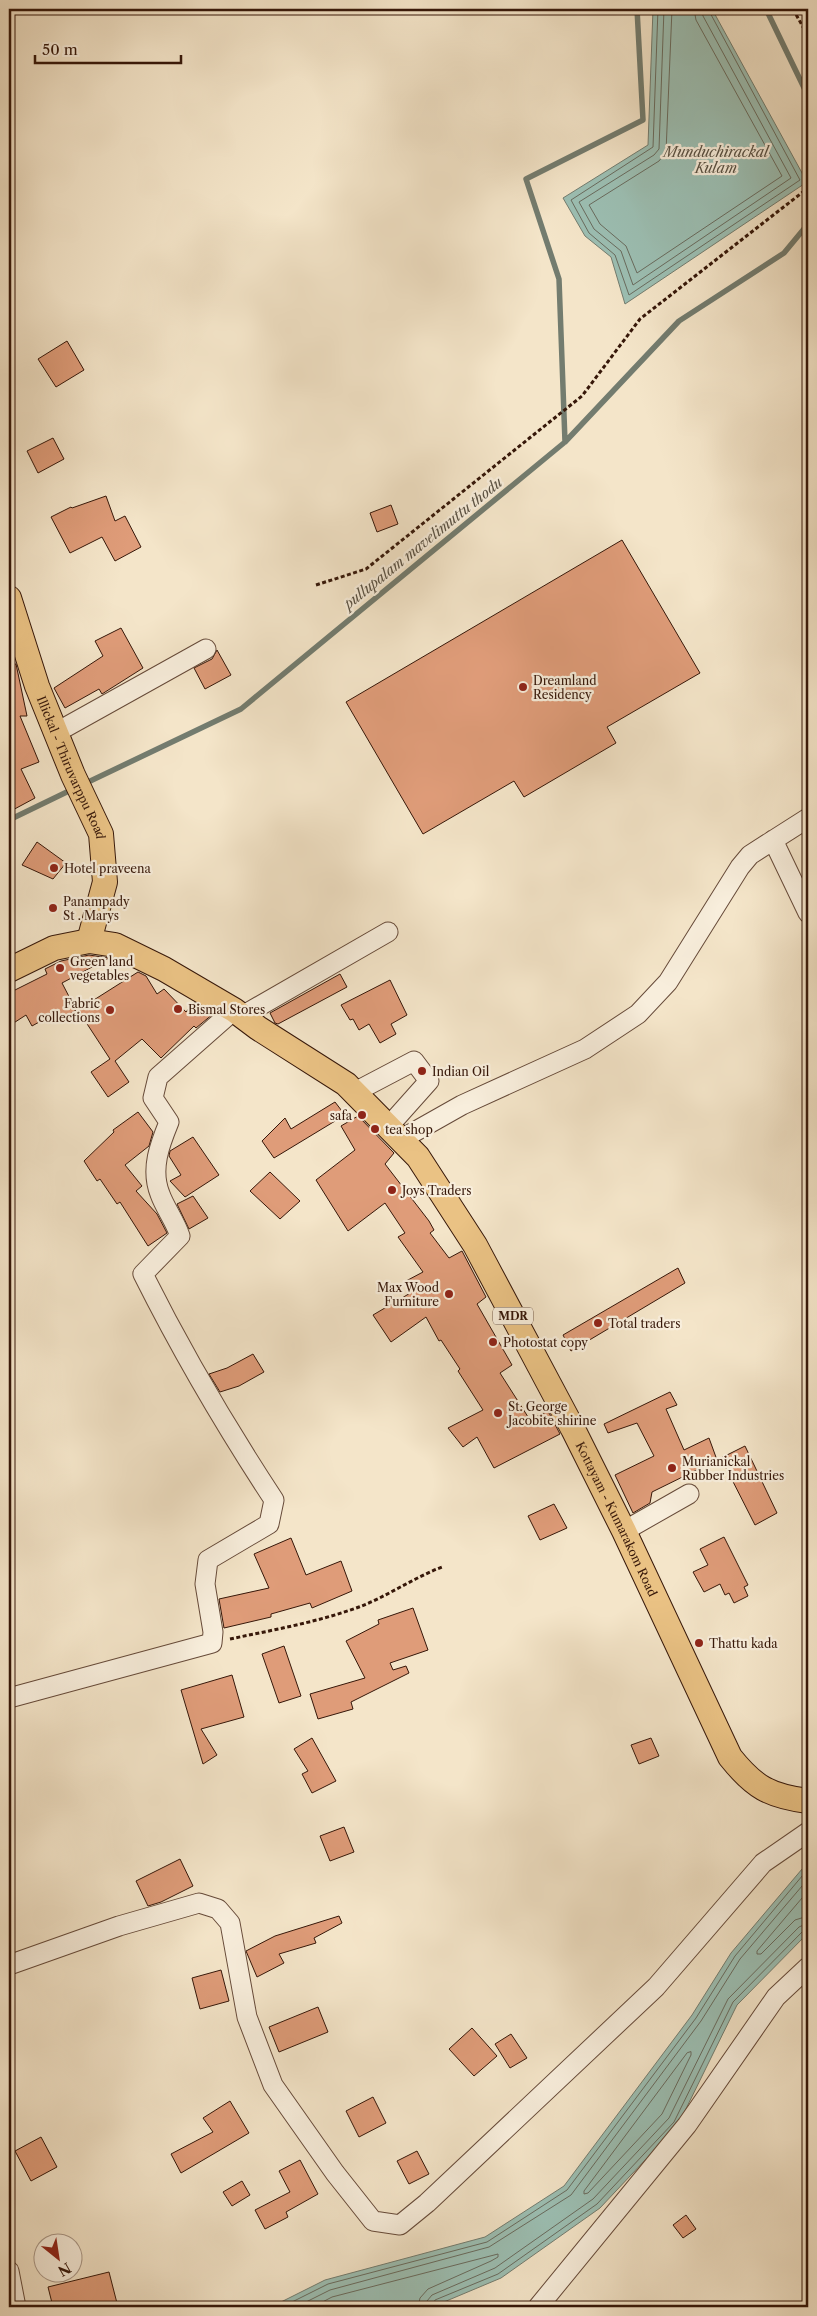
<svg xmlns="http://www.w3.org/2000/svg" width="817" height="2316" viewBox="0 0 817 2316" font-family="'Libre Caslon Text',serif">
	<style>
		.water { fill: #9cbfb3; stroke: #737c6f }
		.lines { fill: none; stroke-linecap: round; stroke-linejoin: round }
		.shore { stroke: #696b5e; stroke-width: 1 }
		.stream { stroke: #737c6f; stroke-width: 5.5 }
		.building { fill: #df9c79; stroke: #361709 }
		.minor-casing { stroke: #664a39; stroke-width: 21 }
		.major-casing { stroke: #361709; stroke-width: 26 }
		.path { stroke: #361709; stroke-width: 3; stroke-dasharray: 4 2.5; stroke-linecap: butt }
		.minor { stroke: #f8eedc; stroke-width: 19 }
		.major { stroke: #eac284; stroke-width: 24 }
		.poi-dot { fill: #8f2418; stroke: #f8eedc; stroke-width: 2 }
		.labels { text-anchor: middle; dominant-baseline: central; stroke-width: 4.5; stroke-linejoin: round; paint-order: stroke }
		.shield { fill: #f8eedc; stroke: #705848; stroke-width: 1 }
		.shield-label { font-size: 11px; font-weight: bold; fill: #361709 }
		.poi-label { font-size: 12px; fill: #361709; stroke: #f8eedc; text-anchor: start }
		.street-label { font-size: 12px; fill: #361709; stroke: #f8eedc }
		.water-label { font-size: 14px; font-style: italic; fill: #5a5244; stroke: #f8eedc }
	</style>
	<rect width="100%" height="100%" fill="#f4e5c9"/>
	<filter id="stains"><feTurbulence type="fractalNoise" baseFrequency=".004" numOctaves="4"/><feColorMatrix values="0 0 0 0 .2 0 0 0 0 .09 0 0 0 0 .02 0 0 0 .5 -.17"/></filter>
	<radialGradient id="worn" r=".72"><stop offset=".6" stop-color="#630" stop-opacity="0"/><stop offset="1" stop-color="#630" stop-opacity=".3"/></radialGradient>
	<path class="water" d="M 653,9 L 712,9 L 807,182 L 625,304 L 611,257 L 585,236 L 563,198 L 648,145 Z
		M 808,1862 L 808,1933 L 737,2005 L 678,2125 L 600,2208 L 501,2278 L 432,2307 L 271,2307 L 325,2280 L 485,2237 L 564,2186 L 692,2015 L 731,1953 Z"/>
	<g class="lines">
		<path class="shore" d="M 658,9 L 653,147 L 571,200 L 589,233 L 615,255 L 629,295 L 800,180 L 708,9
			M 664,9 L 659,149 L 654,155 L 579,202 L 594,229 L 621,251 L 633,285 L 791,178 L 703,16 L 701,9
			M 672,9 L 666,152 L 659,161 L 589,205 L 600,224 L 626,246 L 637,273 L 782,176 L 696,20 L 694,9
			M 808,1891 L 757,1951 L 757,1954 L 761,1954 L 795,1920 L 808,1916
			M 691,2052 L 691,2055 L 662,2114 L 588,2193 L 584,2194 L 584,2191 L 687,2053 Z
			M 282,2307 L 328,2284 L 487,2242 L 567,2190 L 696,2018 L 735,1956 L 808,1869
			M 296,2307 L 330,2290 L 489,2247 L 571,2195 L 701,2021 L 740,1959 L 808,1879
			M 313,2307 L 332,2297 L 498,2254 L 498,2257 L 491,2261 L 428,2289 L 420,2298 L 418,2307
			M 426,2307 L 427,2301 L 432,2295 L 495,2268 L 593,2199 L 669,2118 L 728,1999 L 799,1927 L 808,1923
			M 432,2307 L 435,2300 L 498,2274 L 597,2204 L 674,2122 L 733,2002 L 803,1931 L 808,1930"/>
		<path class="stream" d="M 766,9 L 808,96
			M 565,442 L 559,279 L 526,179 L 643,120 L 637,9
			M 84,784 L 241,709 L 565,442 L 679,321 L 784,253 L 808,224
			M 9,820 L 73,789"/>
	</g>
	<path class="building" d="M 67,341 L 84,370 L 56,387 L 38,359 Z
		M 53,438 L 64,459 L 38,473 L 27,451 Z
		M 106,496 L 115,521 L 125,516 L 141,547 L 115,561 L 102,537 L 70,553 L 51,517 L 71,507 L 72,508 Z
		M 391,505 L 398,524 L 377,532 L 370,513 Z
		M 622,540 L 700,673 L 607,727 L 616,743 L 524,797 L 514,781 L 423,834 L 346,702 Z
		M 121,628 L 143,668 L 102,694 L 99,689 L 65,708 L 54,688 L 103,656 L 95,641 Z
		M 217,650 L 231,675 L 205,689 L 194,668 L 212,659 Z
		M 16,664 L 27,716 L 20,716 L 39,762 L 21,769 L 35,798 L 9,812 L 9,665 Z
		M 37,842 L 66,863 L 53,879 L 22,865 Z
		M 89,955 L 109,958 L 62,983 L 76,1010 L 62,1020 L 57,1012 L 32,1026 L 26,1015 L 9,1026 L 9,993 L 47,974 L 45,969 L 61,961 Z
		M 138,972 L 146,976 L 157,994 L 164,989 L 186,1012 L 194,1002 L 213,1014 L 196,1028 L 194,1026 L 161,1058 L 142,1039 L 115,1061 L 129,1082 L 108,1097 L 91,1072 L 110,1059 L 78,1010 Z
		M 340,974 L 347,987 L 278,1024 L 275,1023 L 270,1013 Z
		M 390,980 L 407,1015 L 391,1024 L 396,1034 L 380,1043 L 369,1024 L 359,1030 L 353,1019 L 350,1020 L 341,1005 Z
		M 335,1102 L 345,1115 L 274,1158 L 262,1141 L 285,1118 L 291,1129 Z
		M 138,1112 L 153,1132 L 149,1146 L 125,1165 L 142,1186 L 136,1191 L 157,1214 L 167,1233 L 148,1246 L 120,1202 L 117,1204 L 100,1179 L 97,1181 L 84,1161 L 114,1132 L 113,1130 Z
		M 358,1116 L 394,1153 L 385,1164 L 429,1221 L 434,1230 L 430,1233 L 449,1258 L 462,1251 L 486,1297 L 477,1304 L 512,1365 L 500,1373 L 530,1420 L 548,1411 L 560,1434 L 494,1468 L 477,1437 L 463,1447 L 448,1428 L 483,1410 L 458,1371 L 460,1369 L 441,1340 L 439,1341 L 426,1317 L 391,1342 L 373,1315 L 412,1292 L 406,1281 L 423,1272 L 398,1237 L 405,1233 L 385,1203 L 348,1231 L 316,1180 L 355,1150 L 341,1126 Z
		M 193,1137 L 219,1175 L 185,1197 L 170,1181 L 181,1175 L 169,1156 L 170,1151 Z
		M 270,1172 L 300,1201 L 280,1219 L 250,1191 Z
		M 193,1196 L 208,1218 L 189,1229 L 177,1204 Z
		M 678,1268 L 685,1283 L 571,1351 L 563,1335 Z
		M 253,1354 L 264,1372 L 239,1386 L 220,1392 L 209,1374 L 227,1368 Z
		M 670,1392 L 677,1405 L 666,1409 L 684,1450 L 709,1438 L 717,1460 L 652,1492 L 650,1503 L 633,1513 L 615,1475 L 654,1456 L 637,1423 L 608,1433 L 604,1424 Z
		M 745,1446 L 777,1513 L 755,1525 L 721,1458 Z
		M 554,1504 L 567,1528 L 540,1540 L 528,1516 Z
		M 724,1537 L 748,1585 L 744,1587 L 748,1596 L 734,1603 L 729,1593 L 725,1595 L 720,1584 L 704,1592 L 693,1572 L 708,1565 L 700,1549 Z
		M 291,1538 L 306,1575 L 341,1561 L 352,1591 L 312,1608 L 310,1603 L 271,1614 L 271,1617 L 224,1628 L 219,1599 L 269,1588 L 254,1554 Z
		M 413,1608 L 428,1650 L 390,1663 L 393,1670 L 406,1666 L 409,1673 L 351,1702 L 353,1709 L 318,1719 L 310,1694 L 365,1678 L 346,1641 L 379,1624 L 378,1620 Z
		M 284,1646 L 301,1696 L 279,1703 L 262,1654 Z
		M 232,1675 L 244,1717 L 201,1729 L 217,1755 L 203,1764 L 181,1690 Z
		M 312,1738 L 336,1781 L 312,1793 L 302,1774 L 308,1771 L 294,1749 Z
		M 651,1738 L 659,1756 L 639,1764 L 631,1745 Z
		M 344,1827 L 354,1852 L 330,1861 L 320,1836 Z
		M 180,1859 L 193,1886 L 161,1902 L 148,1906 L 136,1881 Z
		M 339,1916 L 342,1923 L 314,1938 L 316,1943 L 279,1954 L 284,1963 L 257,1977 L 246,1951 L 275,1936 Z
		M 221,1970 L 229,2001 L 200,2009 L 192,1978 Z
		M 318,2007 L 328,2032 L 279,2052 L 269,2027 Z
		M 472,2028 L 497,2056 L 474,2076 L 449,2049 Z
		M 511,2034 L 527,2058 L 510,2068 L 495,2044 Z
		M 373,2097 L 386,2123 L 359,2137 L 346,2111 Z
		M 230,2101 L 249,2133 L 181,2173 L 171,2154 L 213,2132 L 203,2118 Z
		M 41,2137 L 57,2167 L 31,2181 L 15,2151 Z
		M 417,2151 L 429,2174 L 409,2184 L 397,2161 Z
		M 300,2160 L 318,2194 L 286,2212 L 288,2217 L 265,2229 L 255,2210 L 290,2192 L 279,2171 Z
		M 242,2181 L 250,2195 L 232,2206 L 223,2192 Z
		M 686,2215 L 696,2229 L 683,2238 L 673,2225 Z
		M 109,2272 L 118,2307 L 53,2307 L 48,2287 Z"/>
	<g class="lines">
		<defs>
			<path id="minor" d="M 57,732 L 206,649
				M 773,840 L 808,913
				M 242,1016 L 388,932
				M 355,1092 L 414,1061 L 429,1081 L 388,1127
				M 400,1140 L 462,1105 L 585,1049 L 638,1014 L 668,982 L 740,867 L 750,855 L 808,818
				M 624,1531 L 689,1494
				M 9,1698 L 212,1643 L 213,1632 L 205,1584 L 208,1560 L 269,1524 L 274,1500 C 226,1427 182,1352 143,1274 L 180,1236 C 175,1221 165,1208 160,1194 C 150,1169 160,1144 169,1122 L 153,1098 L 158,1077 L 234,1010
				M 9,1965 L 119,1926 L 199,1903 L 218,1909 L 230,1923 L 247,2017 L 273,2085 L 335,2173 L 373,2221 L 400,2225 L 427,2203 L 656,1987 L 763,1863 L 808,1832
				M 9,2271 L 16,2307
				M 538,2307 L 687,2125 L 776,1997 L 808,1967"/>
			<g id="major">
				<path id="s1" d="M 9,598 L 37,686 L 73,775 L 101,834 L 105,882 L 89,941"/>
				<path id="s2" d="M 9,970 L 54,948 L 89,941 L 115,945 L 164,969 L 234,1010 L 258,1028 L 346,1084 L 418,1157 L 475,1245 L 573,1429 L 624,1531 L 730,1757 C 754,1787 769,1796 808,1801"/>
			</g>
		</defs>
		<use href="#minor" class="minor-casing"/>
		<use href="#major" class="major-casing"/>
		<path class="path" d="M 793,9 L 808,36
			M 316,585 L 366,569 L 582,396 L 640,319 L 808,188
			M 230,1639 C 273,1630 318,1622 359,1607 C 386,1597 413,1578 442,1567"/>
		<use href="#minor" class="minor"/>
		<use href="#major" class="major"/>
	</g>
	<g class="poi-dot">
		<circle cx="523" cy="687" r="5"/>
		<circle cx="54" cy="868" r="5"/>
		<circle cx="53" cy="908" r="5"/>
		<circle cx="60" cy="968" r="5"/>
		<circle cx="178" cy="1009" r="5"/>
		<circle cx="110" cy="1010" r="5"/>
		<circle cx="422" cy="1071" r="5"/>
		<circle cx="362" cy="1115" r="5"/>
		<circle cx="375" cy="1129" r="5"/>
		<circle cx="392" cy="1190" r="5"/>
		<circle cx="449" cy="1294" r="5"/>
		<circle cx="598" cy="1323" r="5"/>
		<circle cx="493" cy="1342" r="5"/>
		<circle cx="498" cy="1413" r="5"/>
		<circle cx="672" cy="1468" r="5"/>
		<circle cx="699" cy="1643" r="5"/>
	</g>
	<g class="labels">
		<rect class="shield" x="493" y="1307.5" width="40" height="17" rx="4"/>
		<g class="shield-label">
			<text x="513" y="1316">MDR</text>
		</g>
		<g class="poi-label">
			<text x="533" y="680">Dreamland<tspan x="533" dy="14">Residency</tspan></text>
			<text x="64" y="868">Hotel praveena</text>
			<text x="63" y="901">Panampady<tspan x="63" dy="14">St . Marys</tspan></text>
			<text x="70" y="961">Green land<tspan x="70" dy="14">vegetables</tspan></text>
			<text x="100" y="1003" text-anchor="end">Fabric<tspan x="100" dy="14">collections</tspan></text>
			<text x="188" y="1009">Bismal Stores</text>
			<text x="432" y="1071">Indian Oil</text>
			<text x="352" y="1115" text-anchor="end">safa</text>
			<text x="385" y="1129">tea shop</text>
			<text x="402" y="1190">Joys Traders</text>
			<text x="439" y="1287" text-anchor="end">Max Wood<tspan x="439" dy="14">Furniture</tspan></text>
			<text x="608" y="1323">Total traders</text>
			<text x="503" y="1342">Photostat copy</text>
			<text x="508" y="1406">St. George<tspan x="508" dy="14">Jacobite shirine</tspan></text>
			<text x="682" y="1461">Murianickal<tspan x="682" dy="14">Rubber Industries</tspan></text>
			<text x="709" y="1643">Thattu kada</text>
		</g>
		<g class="street-label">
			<text stroke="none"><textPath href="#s1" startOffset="181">Illickal - Thiruvarppu Road</textPath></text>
			<text stroke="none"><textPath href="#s2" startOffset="898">Kottayam - Kumarakom Road</textPath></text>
		</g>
		<g class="water-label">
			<text x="716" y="152">Munduchirackal<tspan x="716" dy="16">Kulam</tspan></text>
			<text transform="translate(423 543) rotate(-39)">pullupalam mavelimuttu thodu</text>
		</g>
	</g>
	<rect width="817" height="2316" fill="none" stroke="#f4e5c9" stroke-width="30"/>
	<rect x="10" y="10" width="797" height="2296" fill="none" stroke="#361709" stroke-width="2.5"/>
	<rect x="15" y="15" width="787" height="2286" fill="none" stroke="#361709"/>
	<g transform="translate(58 2258) rotate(150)"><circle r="24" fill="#f8eedc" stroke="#aa9888"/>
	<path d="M0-4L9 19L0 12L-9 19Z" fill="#8f2418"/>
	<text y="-8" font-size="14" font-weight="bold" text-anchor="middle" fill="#361709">N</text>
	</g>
	<path d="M35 55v8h146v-8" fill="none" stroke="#361709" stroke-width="2.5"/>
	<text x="42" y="55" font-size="15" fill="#361709" stroke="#f8eedc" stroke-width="4" paint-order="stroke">50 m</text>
	<rect width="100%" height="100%" filter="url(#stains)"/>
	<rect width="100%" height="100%" fill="url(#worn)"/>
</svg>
